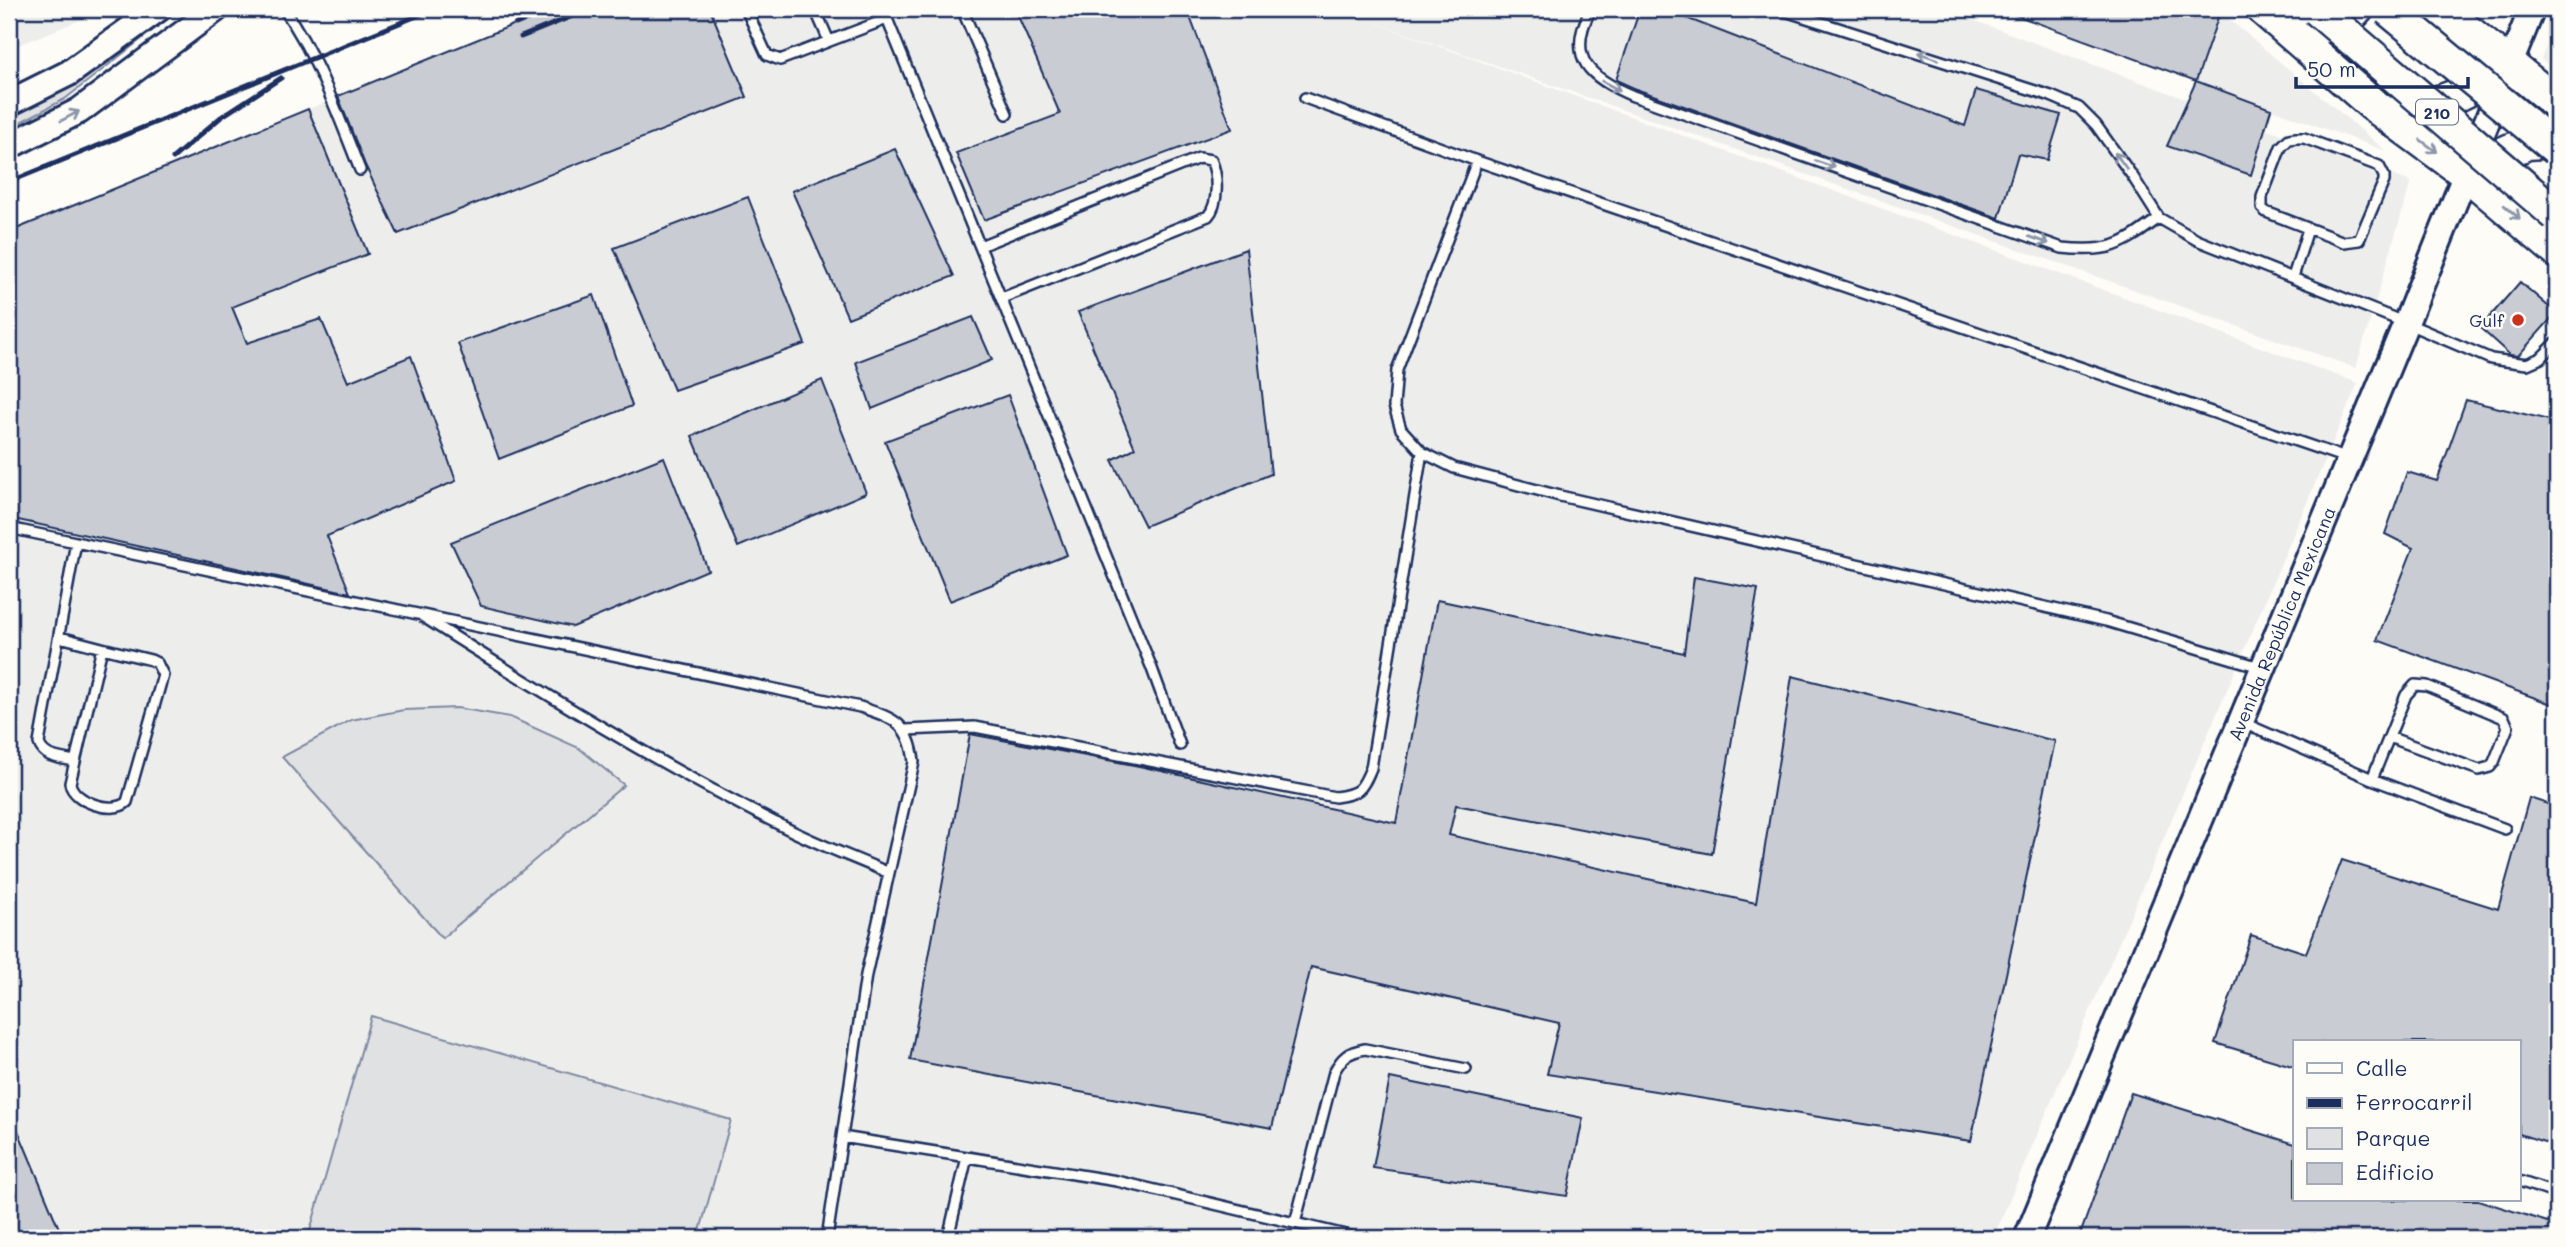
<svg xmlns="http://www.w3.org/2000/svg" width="2566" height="1247" viewBox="0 0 2566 1247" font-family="Mali,sans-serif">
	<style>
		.built { fill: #edeeec }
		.green { fill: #e0e1e3; stroke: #7e88a0; stroke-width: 2 }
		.building { fill: #c9ccd3; stroke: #1b2f5e; stroke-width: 2 }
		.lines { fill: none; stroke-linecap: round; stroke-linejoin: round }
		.lane-casing { stroke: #1b2f5e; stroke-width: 14 }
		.secondary-casing { stroke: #1b2f5e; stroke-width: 30 }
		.highway-casing { stroke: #1b2f5e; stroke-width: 37 }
		.lane { stroke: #fdfcf7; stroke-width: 9 }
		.secondary { stroke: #fdfcf7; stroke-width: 24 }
		.highway { stroke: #fdfcf7; stroke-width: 32 }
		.rail { stroke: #1b2f5e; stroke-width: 5 }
		.highway-bridge-casing { stroke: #1b2f5e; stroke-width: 37; stroke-linecap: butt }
		.highway-bridge { stroke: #fdfcf7; stroke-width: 32 }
		.oneway { stroke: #8c96aa }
		.poi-dot { fill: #c8321e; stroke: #fdfcf7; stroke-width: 2.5 }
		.labels { text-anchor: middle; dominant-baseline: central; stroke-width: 5; stroke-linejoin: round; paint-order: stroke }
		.shield { fill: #fdfcf7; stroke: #5f6c8c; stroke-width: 2 }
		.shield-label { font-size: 16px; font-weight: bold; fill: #1b2f5e }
		.poi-label { font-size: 18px; fill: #1b2f5e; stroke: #fdfcf7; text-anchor: end }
		.street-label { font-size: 18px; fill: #1b2f5e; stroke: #fdfcf7 }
	</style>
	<rect width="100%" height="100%" fill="#fdfcf7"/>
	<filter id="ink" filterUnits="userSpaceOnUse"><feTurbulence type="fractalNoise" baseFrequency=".0143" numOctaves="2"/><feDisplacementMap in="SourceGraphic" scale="14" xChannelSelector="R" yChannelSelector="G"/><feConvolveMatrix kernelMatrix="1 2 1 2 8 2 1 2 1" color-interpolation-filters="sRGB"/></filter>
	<g filter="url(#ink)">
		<path class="built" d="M 9,9 L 107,9 L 9,49 Z
			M 552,9 L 1943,9 L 2411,182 L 2356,368 L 1359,17 L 2358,383 L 1993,1238 L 9,1238 L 9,232 Z
			M 1999,9 L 2217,9 L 2386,151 L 2271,109 Z
			M 2557,20 L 2557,73 L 2541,59 Z"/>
		<path class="green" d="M 177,9 L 180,9 L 65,99 L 9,128 L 9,109 L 52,91 Z
			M 457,708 L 510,717 L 579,748 L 624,785 L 442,938 L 282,757 L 351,720 L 404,710 Z
			M 371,1016 L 731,1120 L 698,1238 L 308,1238 Z"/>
		<path class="building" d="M 552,9 L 710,9 L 747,97 L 398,234 L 365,165 L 338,96 Z
			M 1015,9 L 1187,9 L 1232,129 L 984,220 L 956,153 L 1060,114 Z
			M 1640,9 L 1663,9 L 1965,126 L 1976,90 L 2061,115 L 2047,160 L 2018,154 L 1999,218 L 1636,89 L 1616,80 Z
			M 2005,9 L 2221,9 L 2196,81 L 2005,11 Z
			M 2196,81 L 2271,109 L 2251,175 L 2167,146 Z
			M 308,109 L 368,254 L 232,307 L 247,343 L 321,319 L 348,382 L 411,356 L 456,481 L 327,536 L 350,593 L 9,518 L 9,232 Z
			M 895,149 L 954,276 L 848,318 L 792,191 Z
			M 748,197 L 805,344 L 674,390 L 614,248 Z
			M 1246,249 L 1271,474 L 1145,526 L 1112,460 L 1135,448 L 1078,312 Z
			M 2520,282 L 2556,313 L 2518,356 L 2510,355 L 2480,328 Z
			M 594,295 L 632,406 L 499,459 L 458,343 Z
			M 973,317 L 992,360 L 872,409 L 856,362 Z
			M 822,380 L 866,493 L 738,547 L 692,436 Z
			M 1008,395 L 1067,555 L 950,601 L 885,441 Z
			M 2466,400 L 2557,422 L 2557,706 L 2377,640 L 2413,548 L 2385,534 L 2407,472 L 2437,481 Z
			M 664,457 L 708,570 L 573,627 L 481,606 L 451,542 Z
			M 1694,577 L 1758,589 L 1712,854 L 1456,805 L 1449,835 L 1756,903 L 1792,676 L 2055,741 L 1971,1141 L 1547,1074 L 1559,1023 L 1311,967 L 1272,1128 L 910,1060 L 970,734 L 1139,766 L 1396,823 L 1437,600 L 1684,653 Z
			M 2529,798 L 2557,807 L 2557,1146 L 2519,1134 L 2519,1042 L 2295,1042 L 2295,1067 L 2215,1043 L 2251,935 L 2306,953 L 2342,860 L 2498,909 Z
			M 1390,1078 L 1583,1118 L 1567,1196 L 1373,1168 Z
			M 2131,1093 L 2295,1144 L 2295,1200 L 2478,1200 L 2557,1225 L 2557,1238 L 2079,1238 Z
			M 9,1109 L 63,1238 L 9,1238 Z"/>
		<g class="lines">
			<defs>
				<path id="lane" d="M 284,9 C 318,58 338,115 360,170
					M 746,9 L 767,55 L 780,60 L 887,19
					M 815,9 L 829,41
					M 883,9 L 1151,666 L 1180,745
					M 962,9 L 1007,114
					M 1591,9 C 1565,58 1590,78 1633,96 L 2062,248 C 2110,253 2121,246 2159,218
					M 1779,9 L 2051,96 L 2079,108 L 2096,125 L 2133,177 L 2159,218 L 2197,240 L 2406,323 L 2491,359 L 2527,364 L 2541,358 L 2557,342
					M 1305,98 L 1477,161 L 1397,370 L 1394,406 L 1401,429 L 1422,452 L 1454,468 L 1560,496 L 2106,621 L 2260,667
					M 2296,138 L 2304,138 L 2379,166 L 2384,176 L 2384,181 L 2359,240 L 2344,242 L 2266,212 L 2262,208 L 2262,197 L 2281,147 L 2289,139 Z
					M 1477,161 L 2346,458
					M 980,246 L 1199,158 L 1211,160 C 1218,175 1219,204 1208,216 L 1002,298
					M 2293,277 L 2308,229
					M 9,528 L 860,707 C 893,718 910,723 914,762 L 866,975 L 827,1238
					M 422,616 C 541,692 660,765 786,828 C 819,845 855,858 889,873
					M 60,637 L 102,648
					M 102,648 L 151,660 L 157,663 L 163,675 L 127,802 C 113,815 73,802 70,783 Z
					M 2241,722 L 2372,779 L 2505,829
					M 905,730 L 975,727 L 1335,797 C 1359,794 1362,790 1371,768 L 1422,452
					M 74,761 C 61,758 43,758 39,743 L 76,542
					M 2372,779 L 2406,695 L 2415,685 L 2427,686 L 2504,718 L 2508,727 L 2494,762 L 2490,767 L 2479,770 L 2389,737
					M 842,1137 L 1117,1181 L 1358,1238
					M 2519,1181 L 2557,1194
					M 1295,1223 L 1334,1072 C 1342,1057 1348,1052 1365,1049 L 1466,1069
					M 948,1238 L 967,1157"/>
				<g id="secondary">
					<path d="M 9,103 L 69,73 L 158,9"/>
					<path d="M 9,146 L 79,111 L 216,9"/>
					<path id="s1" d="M 2027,1238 L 2406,323 L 2532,9"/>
				</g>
				<path id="highway" d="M 2263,9 L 2372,104 L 2467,174 L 2557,251
					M 2440,9 L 2557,103
					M 2308,27 C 2328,28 2344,25 2357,9
					M 2405,106 C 2442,107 2470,91 2498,70
					M 2471,171 L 2502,154 L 2527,143 L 2557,141"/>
			</defs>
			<use href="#lane" class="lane-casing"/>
			<use href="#secondary" class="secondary-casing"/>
			<use href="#highway" class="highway-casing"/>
			<use href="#lane" class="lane"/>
			<use href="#secondary" class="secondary"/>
			<use href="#highway" class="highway"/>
			<path class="rail" d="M 516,24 L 552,9
				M 521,37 L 590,9
				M 173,158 L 221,117 L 281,78
				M 9,182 L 434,9"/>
			<defs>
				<path id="highway-bridge" d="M 2317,9 L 2557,215
					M 2388,9 L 2557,149"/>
			</defs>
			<use href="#highway-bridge" class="highway-bridge-casing"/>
			<use href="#highway-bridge" class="highway-bridge"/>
		</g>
		<defs><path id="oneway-shaft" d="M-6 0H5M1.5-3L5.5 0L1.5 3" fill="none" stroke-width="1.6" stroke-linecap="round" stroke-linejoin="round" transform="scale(1.75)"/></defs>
		<g class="oneway">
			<use href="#oneway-shaft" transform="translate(1928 56) rotate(-162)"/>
			<use href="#oneway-shaft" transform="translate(1611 86) rotate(28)"/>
			<use href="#oneway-shaft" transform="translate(70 116) rotate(-28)"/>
			<use href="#oneway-shaft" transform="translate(2429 146) rotate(36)"/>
			<use href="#oneway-shaft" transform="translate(2121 161) rotate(-126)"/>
			<use href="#oneway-shaft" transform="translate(1825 164) rotate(19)"/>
			<use href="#oneway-shaft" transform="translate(2512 212) rotate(41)"/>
			<use href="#oneway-shaft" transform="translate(2039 240) rotate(19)"/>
		</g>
	</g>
	<circle class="poi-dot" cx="2518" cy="320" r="7"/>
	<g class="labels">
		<rect class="shield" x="2416" y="99.5" width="42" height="25" rx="5"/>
		<g class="shield-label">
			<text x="2437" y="112">210</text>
		</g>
		<g class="poi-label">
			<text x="2504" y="320">Gulf</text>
		</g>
		<g class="street-label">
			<text stroke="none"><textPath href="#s1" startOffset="665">Avenida República Mexicana</textPath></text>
		</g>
	</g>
	<rect width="2566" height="1247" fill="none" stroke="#fdfcf7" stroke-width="35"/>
	<rect x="18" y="18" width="2531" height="1212" fill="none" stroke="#1b2f5e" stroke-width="2.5" filter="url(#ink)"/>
	<rect x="2293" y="1040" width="228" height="161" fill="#fdfcf7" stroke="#a3aaba" stroke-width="2"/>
	<rect x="2307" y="1063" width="35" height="10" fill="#fdfcf7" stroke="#a3aaba" stroke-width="2"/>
	<text x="2356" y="1076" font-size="21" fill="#1b2f5e">Calle</text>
	<rect x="2307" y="1098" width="35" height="10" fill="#1b2f5e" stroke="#a3aaba" stroke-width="2"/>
	<text x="2356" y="1110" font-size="21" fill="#1b2f5e">Ferrocarril</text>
	<rect x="2307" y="1128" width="35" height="21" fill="#e0e1e3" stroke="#a3aaba" stroke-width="2"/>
	<text x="2356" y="1146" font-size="21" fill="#1b2f5e">Parque</text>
	<rect x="2307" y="1163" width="35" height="21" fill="#c9ccd3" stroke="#a3aaba" stroke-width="2"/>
	<text x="2356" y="1180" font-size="21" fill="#1b2f5e">Edificio</text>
	<path d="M2296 77v10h172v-10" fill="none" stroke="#1b2f5e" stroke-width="3.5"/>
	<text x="2307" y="77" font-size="21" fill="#1b2f5e" stroke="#fdfcf7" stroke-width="5" paint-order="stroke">50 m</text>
</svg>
